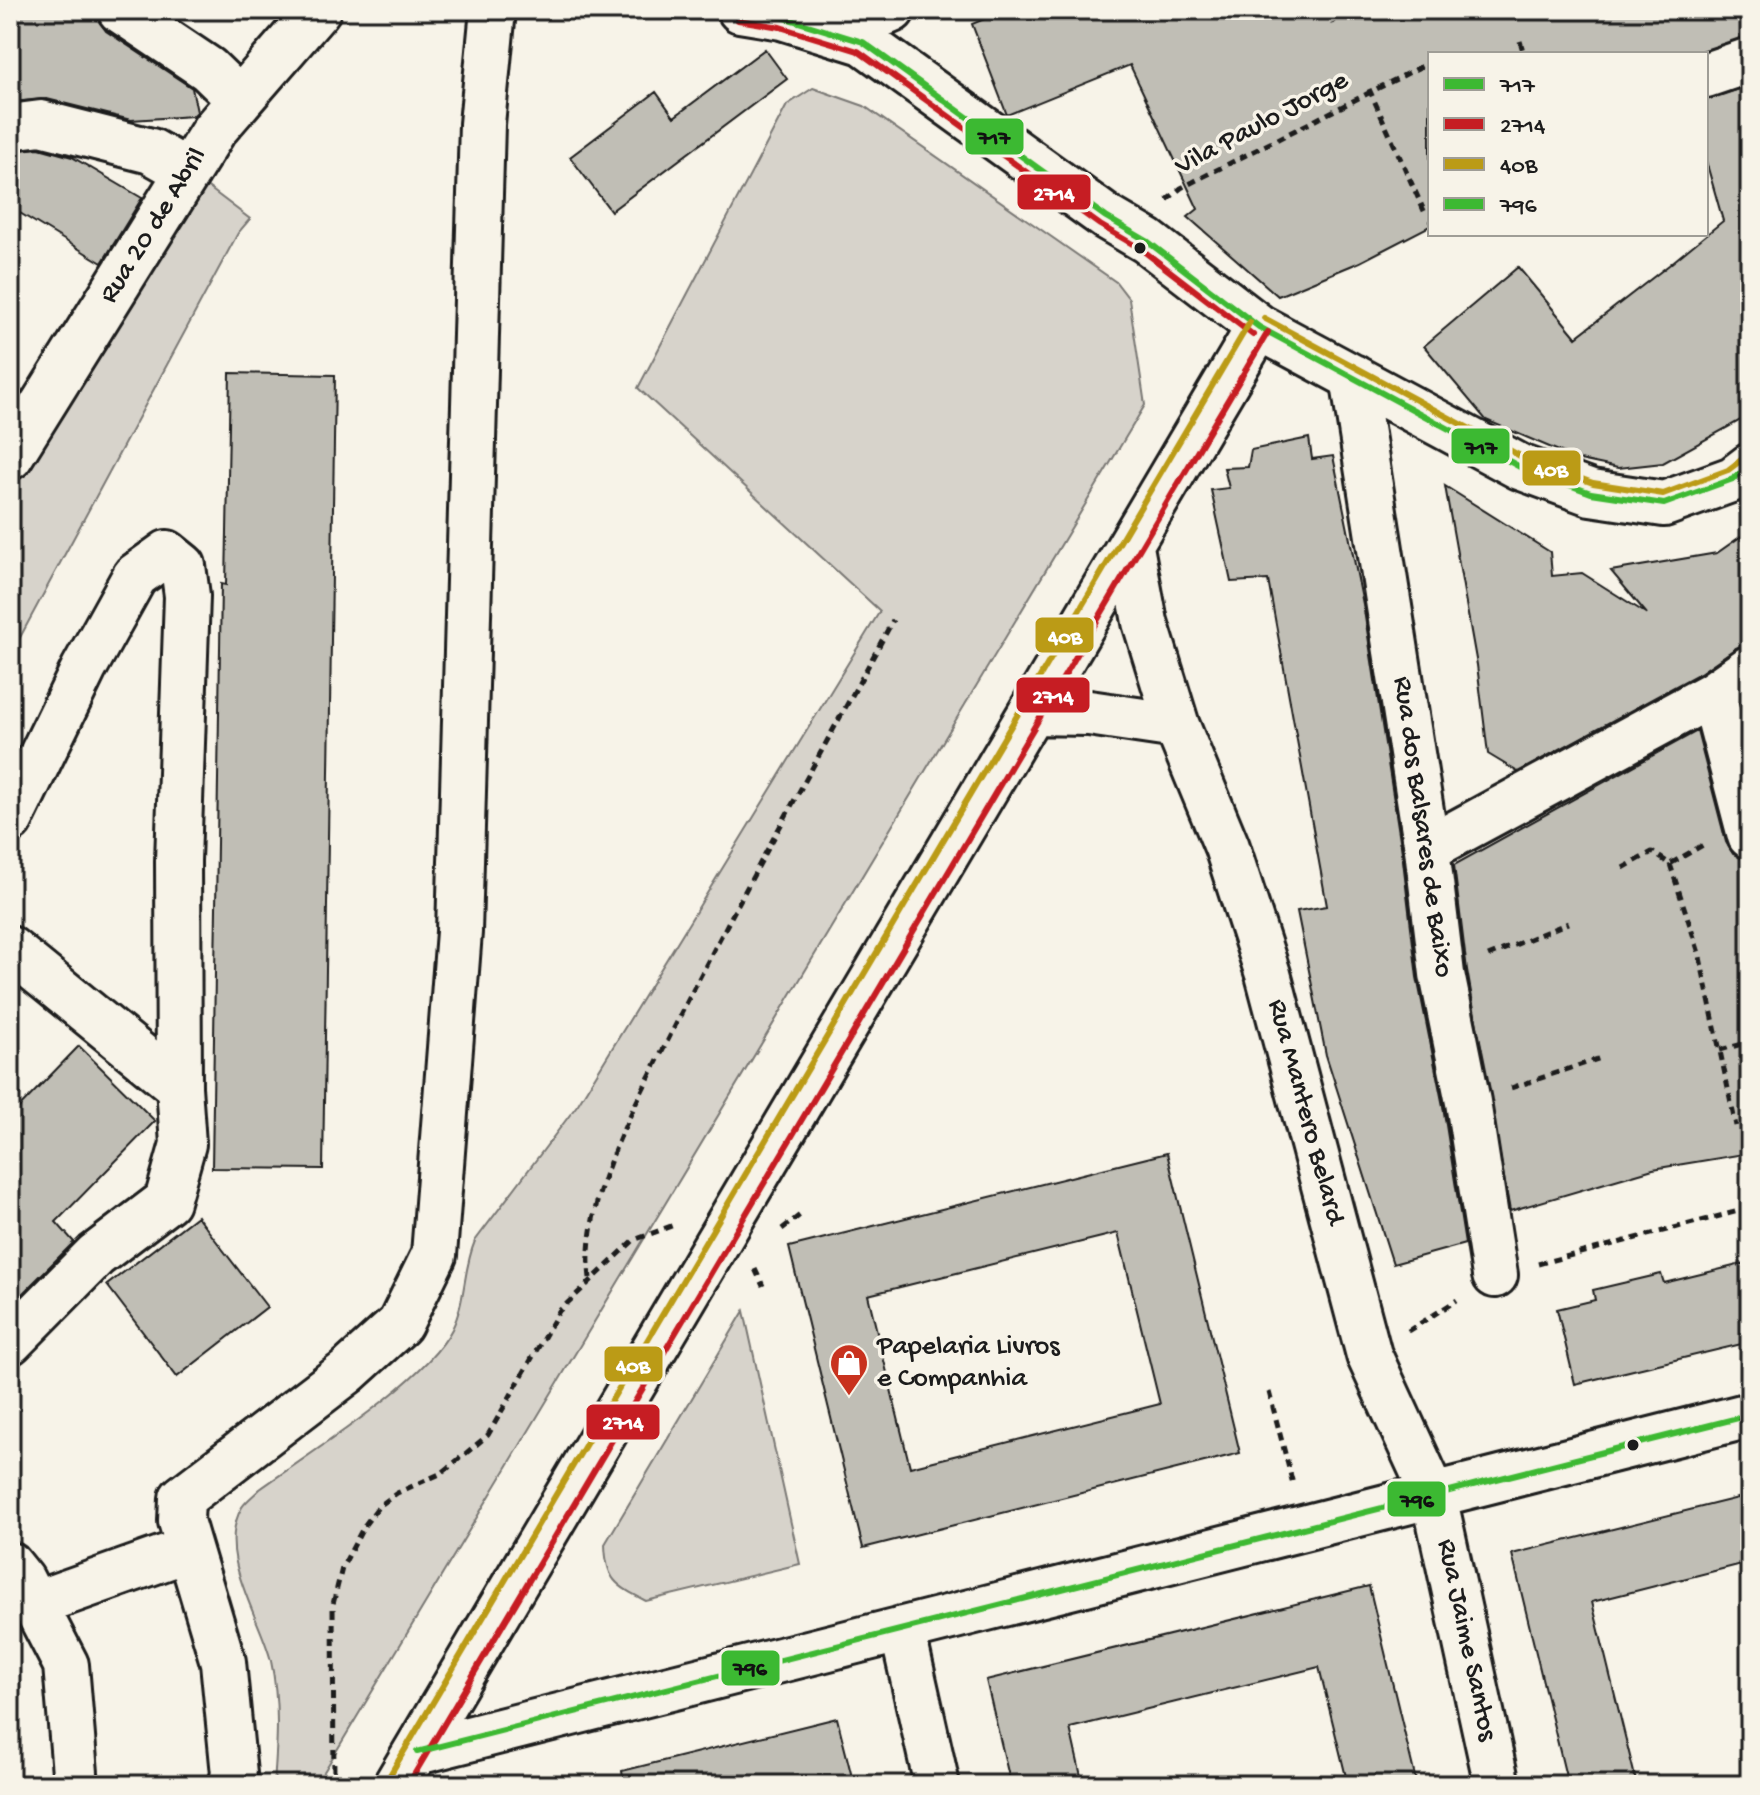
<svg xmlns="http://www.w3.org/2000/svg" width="1760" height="1795" viewBox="0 0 1760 1795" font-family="'Gochi Hand',sans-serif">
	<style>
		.green { fill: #d7d3cb; stroke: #7a7874; stroke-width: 2 }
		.building { fill: #c0beb5; stroke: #1c1c1c; stroke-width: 2; fill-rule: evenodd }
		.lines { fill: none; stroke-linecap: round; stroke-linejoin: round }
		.minor-casing { stroke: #1c1c1c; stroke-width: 50 }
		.path { stroke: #1c1c1c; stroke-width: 5; stroke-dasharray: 8 6; stroke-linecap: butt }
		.minor { stroke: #f7f3e8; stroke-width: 44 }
		.bus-1-casing { stroke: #f7f3e8; stroke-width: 12 }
		.bus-2-casing { stroke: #f7f3e8; stroke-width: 12 }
		.bus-3-casing { stroke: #f7f3e8; stroke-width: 12 }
		.bus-4-casing { stroke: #f7f3e8; stroke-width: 12 }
		.bus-1 { stroke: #3cb932; stroke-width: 6 }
		.bus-2 { stroke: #c61d23; stroke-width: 6 }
		.bus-3 { stroke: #bb9b16; stroke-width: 6 }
		.bus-4 { stroke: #3cb932; stroke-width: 6 }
		.bus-dot { fill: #1c1c1c; stroke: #f7f3e8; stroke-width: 3 }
		.labels { text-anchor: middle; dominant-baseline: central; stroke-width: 7; stroke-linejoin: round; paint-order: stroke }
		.street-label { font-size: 28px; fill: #1c1c1c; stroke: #f7f3e8 }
		.poi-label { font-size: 28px; fill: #1c1c1c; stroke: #f7f3e8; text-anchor: start }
		.line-badge { stroke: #f7f3e8; stroke-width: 3 }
		.badge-label { font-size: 22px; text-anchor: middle; font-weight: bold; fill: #fff }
		.pale-badge-label { font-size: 22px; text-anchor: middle; font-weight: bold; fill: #111 }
	</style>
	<rect width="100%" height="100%" fill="#f7f3e8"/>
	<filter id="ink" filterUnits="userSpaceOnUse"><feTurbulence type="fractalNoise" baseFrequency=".0125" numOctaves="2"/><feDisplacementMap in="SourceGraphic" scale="16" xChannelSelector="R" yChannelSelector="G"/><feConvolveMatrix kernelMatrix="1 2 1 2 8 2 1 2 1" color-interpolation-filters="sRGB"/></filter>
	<g filter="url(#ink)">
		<path class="green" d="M 813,88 L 864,106 L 1116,282 L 1129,299 L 1145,405 L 316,1785 L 274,1785 C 277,1744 280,1702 271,1661 C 260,1616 215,1554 242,1507 C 246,1501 254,1495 260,1489 C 310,1453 426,1381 452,1329 C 466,1301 463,1269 475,1241 L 578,1104 L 880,611 L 638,388 L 787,105 Z
			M 188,172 L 250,219 L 238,233 L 10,656 L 10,457 Z
			M 744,1311 L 800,1564 L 646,1601 C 615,1585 606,1580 605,1544 Z"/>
		<path class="building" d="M 10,10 L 91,10 L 106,31 L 192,88 L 197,112 L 193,116 L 131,120 L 47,99 L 10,102 Z
			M 1006,10 L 1750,10 L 1750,36 L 1694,54 L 1430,54 L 1430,226 L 1360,262 L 1278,296 L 1188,217 L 1198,209 L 1130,65 L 1007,115 L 972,24 Z
			M 765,49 L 787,79 L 611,211 L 570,157 L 656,92 L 674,117 Z
			M 1750,86 L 1750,415 L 1663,463 L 1618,468 L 1580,460 L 1486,420 L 1424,346 L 1518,267 L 1576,337 L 1669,265 L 1723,221 L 1706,161 L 1706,99 Z
			M 39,148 L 72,157 L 142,198 L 102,263 L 10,207 L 10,151 Z
			M 230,373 L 335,375 L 323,1169 L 212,1168 L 221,584 L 226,585 Z
			M 1309,438 L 1312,459 L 1333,456 L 1363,604 L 1402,852 L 1417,977 L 1443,1106 L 1465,1244 L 1393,1264 L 1326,1055 L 1297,911 L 1327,906 L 1268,580 L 1231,582 L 1211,490 L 1229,488 L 1224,468 L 1248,467 L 1251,450 Z
			M 1445,486 L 1550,552 L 1552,576 L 1582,573 L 1647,614 L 1611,571 L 1717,553 L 1750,530 L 1750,643 L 1736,648 L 1700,673 L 1518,772 L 1488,754 L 1477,665 Z
			M 1750,699 L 1750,737 L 1742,704 Z
			M 1697,731 L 1726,842 L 1733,854 L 1750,860 L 1750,1153 L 1653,1169 L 1510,1211 L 1467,970 L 1454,865 Z
			M 79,1046 L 155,1121 L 56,1222 L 74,1242 L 10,1306 L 10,1117 Z
			M 1167,1153 L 1240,1453 L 863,1548 L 789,1247 ZM 1118,1233 L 1160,1404 L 910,1467 L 868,1295 Z
			M 197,1216 L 267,1307 L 177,1377 L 107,1285 Z
			M 1750,1262 L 1750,1342 L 1575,1384 L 1557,1309 L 1595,1300 L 1593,1290 L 1661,1274 L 1664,1283 Z
			M 1750,1495 L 1750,1562 L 1592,1602 L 1637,1785 L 1568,1785 L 1512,1554 Z
			M 1369,1586 L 1417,1785 L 1348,1785 L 1319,1667 L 1070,1728 L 1083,1785 L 1011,1785 L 986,1680 Z
			M 837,1718 L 854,1785 L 624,1785 L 622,1771 Z"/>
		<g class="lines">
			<defs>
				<path id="minor" d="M 120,10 L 208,69 L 240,100
					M 740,10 L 782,17 L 863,42 L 1106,217 L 1147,241 L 1259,327 L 1520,467 L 1591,493 L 1664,504 L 1733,479 L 1750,466
					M 878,16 L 892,10
					M 1706,75 L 1750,60
					M 10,127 L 41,123 L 151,151 L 188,172
					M 1353,377 L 1427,849 L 1442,974 L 1468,1102 L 1495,1275
					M 10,457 L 214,130 L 318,10
					M 1131,547 L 1145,622 L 1177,726 L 1227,847 L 1268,974 L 1369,1355 L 1434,1496 L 1497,1785
					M 1713,694 L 1750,836
					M 1031,712 L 1089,713 L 1177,726
					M 10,820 L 84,668 L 135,576 L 167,553 L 183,566 L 187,596 L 178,861 L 179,1087 L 183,1144 L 167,1201 L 96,1255 L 10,1342
					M 1427,849 L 1713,694 L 1750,668
					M 10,949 L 179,1087
					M 10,1565 L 22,1580 L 66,1665 L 76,1785
					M 34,1604 L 189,1549
					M 902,1629 L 937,1785
					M 417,1752 L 1750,1415
					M 231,1785 L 234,1774 L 223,1662 L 181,1521 L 182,1498 L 347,1372 L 400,1324 L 434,1255 L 459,932 L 482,124 L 493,10
					M 396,1785 L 1259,327"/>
			</defs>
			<use href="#minor" class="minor-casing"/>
			<path class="path" d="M 1328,10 L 1333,24
				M 1520,41 L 1524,54
				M 1369,89 L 1425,213
				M 1167,200 L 1181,188 L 1422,66
				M 1670,864 L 1699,953 L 1736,1126
				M 1623,868 L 1652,852 L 1670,864 L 1703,845
				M 1488,956 L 1568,923
				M 1720,1050 L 1750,1042
				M 1511,1088 L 1601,1058
				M 782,1229 L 800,1215
				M 1538,1264 L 1750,1208
				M 755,1269 L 763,1286
				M 590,1278 C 580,1197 639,1099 674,1028 C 743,889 820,756 893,620
				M 1408,1331 L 1457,1300
				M 1269,1392 L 1293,1484
				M 334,1785 L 333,1604 L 342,1568 L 364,1526 L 378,1507 L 397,1493 L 442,1473 L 488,1435 L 559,1311 L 634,1240 L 674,1225"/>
			<use href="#minor" class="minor"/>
			<defs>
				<path id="bus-1" d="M 740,10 L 782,17 L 863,42 L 1106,217 L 1147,241 L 1259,327 L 1520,467 L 1591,493 L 1664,504 L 1733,479 L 1750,466"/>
				<path id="bus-2" d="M 738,20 L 780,27 L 858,51 L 1100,225 L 1141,249 L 1253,335
					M 408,1785 L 1268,332"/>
				<path id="bus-3" d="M 1264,318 L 1524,458 L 1593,483 L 1663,494 L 1728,470 L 1744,458
					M 387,1780 L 1250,322"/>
				<path id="bus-4" d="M 417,1752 L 1750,1415"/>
			</defs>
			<use href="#bus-1" class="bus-1-casing"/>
			<use href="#bus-2" class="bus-2-casing"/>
			<use href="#bus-3" class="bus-3-casing"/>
			<use href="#bus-4" class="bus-4-casing"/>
			<use href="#bus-1" class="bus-1"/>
			<use href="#bus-2" class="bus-2"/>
			<use href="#bus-3" class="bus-3"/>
			<use href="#bus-4" class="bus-4"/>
		</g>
	</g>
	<defs>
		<symbol id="shop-pin" viewBox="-11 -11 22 30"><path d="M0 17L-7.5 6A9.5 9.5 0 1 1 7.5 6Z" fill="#c8321e" stroke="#f7f3e8"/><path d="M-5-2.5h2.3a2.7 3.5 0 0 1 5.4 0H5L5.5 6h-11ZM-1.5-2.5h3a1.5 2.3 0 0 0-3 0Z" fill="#fff"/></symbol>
	</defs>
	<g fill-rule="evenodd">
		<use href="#shop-pin" x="827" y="1341" width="44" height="60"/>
	</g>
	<g class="bus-dot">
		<circle cx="1140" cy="248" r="7"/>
		<circle cx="1633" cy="1445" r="7"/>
	</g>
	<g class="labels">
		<g class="street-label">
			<text transform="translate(1262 124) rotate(-28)">Vila Paulo Jorge</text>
			<text transform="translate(154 226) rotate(-58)">Rua 20 de Abril</text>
			<text transform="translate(1422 827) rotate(82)">Rua dos Balsares de Baixo</text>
			<text transform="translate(1305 1112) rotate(75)">Rua Mantero Belard</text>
			<text transform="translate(1466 1640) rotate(78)">Rua Jaime Santos</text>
		</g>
		<g class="poi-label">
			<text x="877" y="1347">Papelaria Livros<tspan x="877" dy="32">e Companhia</tspan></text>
		</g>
	</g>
	<g class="line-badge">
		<rect x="964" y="117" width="61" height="39" rx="8" fill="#3cb932"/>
		<rect x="1016" y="173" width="76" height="38" rx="8" fill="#c61d23"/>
		<rect x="1450" y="427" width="61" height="38" rx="8" fill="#3cb932"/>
		<rect x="1521" y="449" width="61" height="38" rx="8" fill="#bb9b16"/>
		<rect x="1034" y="616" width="61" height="38" rx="8" fill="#bb9b16"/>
		<rect x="1015" y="676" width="76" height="38" rx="8" fill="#c61d23"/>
		<rect x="603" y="1345" width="61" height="38" rx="8" fill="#bb9b16"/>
		<rect x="585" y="1403" width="76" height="38" rx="8" fill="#c61d23"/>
		<rect x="1386" y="1480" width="61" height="38" rx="8" fill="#3cb932"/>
		<rect x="720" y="1649" width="61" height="38" rx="8" fill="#3cb932"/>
	</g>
	<g class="badge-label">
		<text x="1054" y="200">2714</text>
		<text x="1551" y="476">40B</text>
		<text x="1065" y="643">40B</text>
		<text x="1053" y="703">2714</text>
		<text x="633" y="1372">40B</text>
		<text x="623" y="1429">2714</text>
	</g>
	<g class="pale-badge-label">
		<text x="994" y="144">717</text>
		<text x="1481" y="454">717</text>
		<text x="1417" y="1507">796</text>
		<text x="750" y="1675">796</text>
	</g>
	<rect width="1760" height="1795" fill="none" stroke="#f7f3e8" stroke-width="40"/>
	<rect x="20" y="20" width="1720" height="1755" fill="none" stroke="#1c1c1c" stroke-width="3" filter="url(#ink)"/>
	<rect x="1428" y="52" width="280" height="184" fill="#f7f3e8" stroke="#9f9d96" stroke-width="2"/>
	<rect x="1444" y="78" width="40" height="12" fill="#3cb932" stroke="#9f9d96" stroke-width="2"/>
	<text x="1500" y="92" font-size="24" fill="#1c1c1c">717</text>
	<rect x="1444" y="118" width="40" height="12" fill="#c61d23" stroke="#9f9d96" stroke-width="2"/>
	<text x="1500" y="132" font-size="24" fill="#1c1c1c">2714</text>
	<rect x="1444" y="158" width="40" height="12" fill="#bb9b16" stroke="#9f9d96" stroke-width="2"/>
	<text x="1500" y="172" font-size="24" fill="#1c1c1c">40B</text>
	<rect x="1444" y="198" width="40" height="12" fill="#3cb932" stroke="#9f9d96" stroke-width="2"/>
	<text x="1500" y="212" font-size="24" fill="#1c1c1c">796</text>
</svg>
